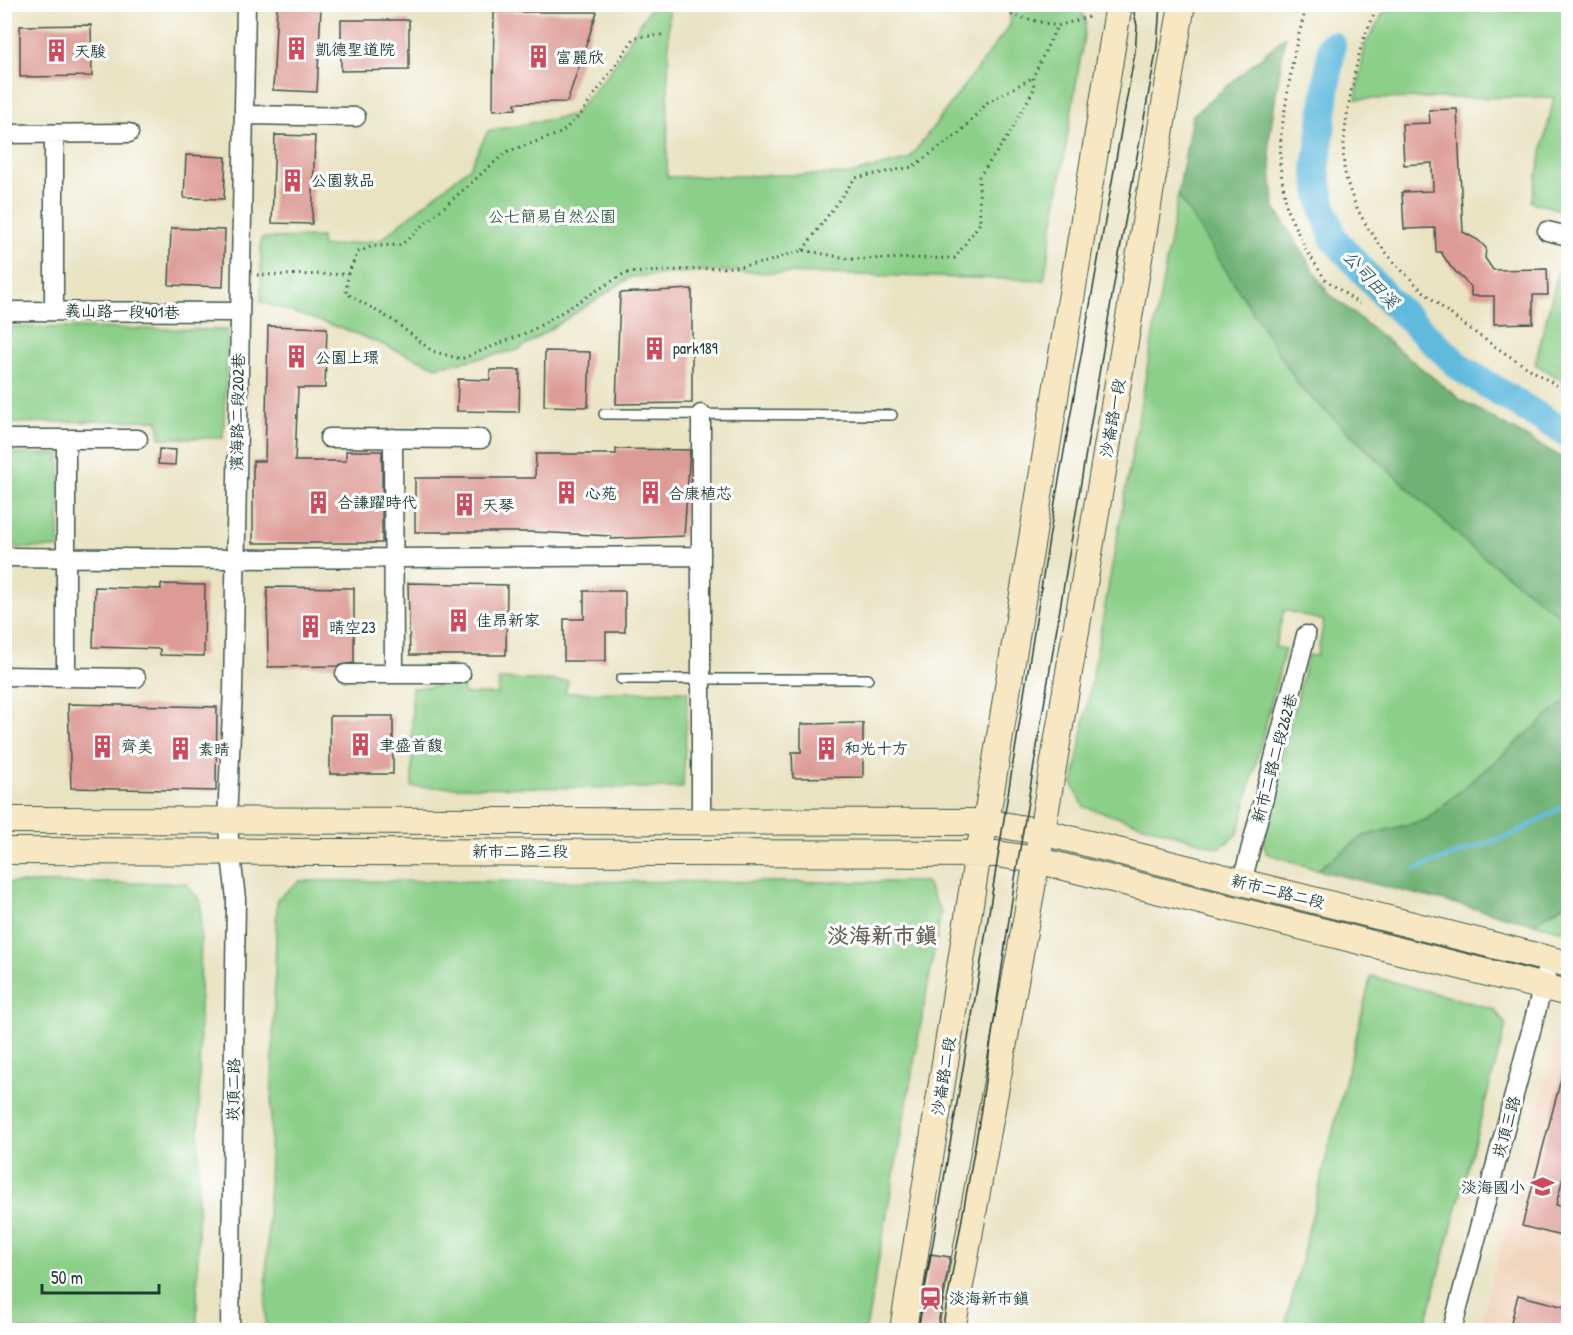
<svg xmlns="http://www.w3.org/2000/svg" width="1573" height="1335" viewBox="0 0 1573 1335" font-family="'Patrick Hand','LXGW WenKai TC',sans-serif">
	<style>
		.built { fill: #f1d5bd }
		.green { fill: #8bcf88; stroke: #55865e; stroke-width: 1.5 }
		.forest { fill: #70b274; stroke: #487854; stroke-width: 1.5 }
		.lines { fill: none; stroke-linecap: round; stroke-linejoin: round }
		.stream { stroke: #61bade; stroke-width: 4.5 }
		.river { stroke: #61bade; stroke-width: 28 }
		.building { fill: #dd9b95 }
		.lane-casing { stroke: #3d5649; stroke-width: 12 }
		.street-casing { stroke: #3d5649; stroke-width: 21 }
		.secondary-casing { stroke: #3d5649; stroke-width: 28 }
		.path { stroke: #3d5649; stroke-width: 3; stroke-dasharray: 1.5 4.5; stroke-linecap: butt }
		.lane { stroke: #fff; stroke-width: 9 }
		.street { stroke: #fff; stroke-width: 18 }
		.secondary { stroke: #f7e8c3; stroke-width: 26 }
		.tram { stroke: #1f3d34; stroke-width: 1.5 }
		.labels { text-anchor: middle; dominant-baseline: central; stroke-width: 6; stroke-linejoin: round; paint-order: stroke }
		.poi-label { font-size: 16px; fill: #1f3d34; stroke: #fff; text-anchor: start }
		.park-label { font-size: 16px; fill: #3a6249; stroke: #fff }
		.street-label { font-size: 16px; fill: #1f3d34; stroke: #fff }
		.water-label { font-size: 18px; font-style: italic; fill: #336267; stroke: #fff }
		.district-label { font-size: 22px; font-weight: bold; fill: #625e56; stroke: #fff }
	</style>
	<rect width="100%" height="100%" fill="#fff"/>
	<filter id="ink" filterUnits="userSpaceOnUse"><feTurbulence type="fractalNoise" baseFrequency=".0167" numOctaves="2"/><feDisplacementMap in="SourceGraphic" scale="12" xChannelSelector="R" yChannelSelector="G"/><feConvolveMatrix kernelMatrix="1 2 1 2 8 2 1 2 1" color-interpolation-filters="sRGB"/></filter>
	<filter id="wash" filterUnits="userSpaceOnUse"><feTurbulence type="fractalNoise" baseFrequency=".008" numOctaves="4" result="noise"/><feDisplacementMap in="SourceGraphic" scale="24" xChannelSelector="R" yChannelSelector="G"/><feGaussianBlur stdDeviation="1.35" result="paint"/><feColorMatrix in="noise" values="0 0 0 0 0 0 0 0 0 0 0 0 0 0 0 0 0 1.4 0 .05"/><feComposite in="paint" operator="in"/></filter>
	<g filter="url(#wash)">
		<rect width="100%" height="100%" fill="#e9e3c2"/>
		<path class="built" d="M 1568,1037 L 1568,1330 L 1478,1330 L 1555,1043 Z"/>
		<path class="green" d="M 652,5 L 669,5 L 667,177 L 850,174 L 909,159 L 1010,25 L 1011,5 L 1079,5 L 1086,23 L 1044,280 L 706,271 L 631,277 L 518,350 L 437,367 L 347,330 L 261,302 L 261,238 L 321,237 L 322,247 L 380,240 L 470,167 L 488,131 L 573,115 L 611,70 Z
			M 1388,5 L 1568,5 L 1568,212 L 1531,202 L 1554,97 L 1356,99 L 1365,45 Z
			M 1178,195 L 1301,388 L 1473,549 L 1568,622 L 1568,699 L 1426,820 L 1364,836 L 1317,870 L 1266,853 L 1262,836 L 1308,655 L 1317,656 L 1324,621 L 1284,610 L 1275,647 L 1285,649 L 1238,834 L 1219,848 L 1084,807 L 1073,785 Z
			M 1565,244 L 1568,245 L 1568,384 L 1535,364 Z
			M 5,327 L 228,330 L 223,438 L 160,438 L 158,420 L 5,423 Z
			M 5,454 L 60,454 L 59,548 L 5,548 Z
			M 499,679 L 568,681 L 565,693 L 688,691 L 683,788 L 412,787 L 412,688 L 464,684 L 464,694 L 498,694 Z
			M 300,881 L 926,882 L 941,912 L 866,1330 L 265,1330 L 277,899 Z
			M 5,883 L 186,883 L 201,902 L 197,1330 L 5,1330 Z
			M 1568,902 L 1568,932 L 1533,923 Z
			M 1371,976 L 1494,1009 L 1506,1025 L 1424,1330 L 1284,1330 Z"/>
		<path class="forest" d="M 1285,37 L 1269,140 L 1274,207 L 1327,292 L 1461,400 L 1568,461 L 1568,622 L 1473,549 L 1301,388 L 1178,195 L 1192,116 Z
			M 1568,699 L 1568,902 L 1533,923 L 1317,870 L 1364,836 L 1426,820 Z"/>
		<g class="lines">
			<path class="stream" d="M 1415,869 L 1514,834 L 1568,804"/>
			<path class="river" d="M 1332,45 L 1316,170 L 1322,205 L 1334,239 L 1389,300 L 1463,370 L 1568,434"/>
		</g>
		<g id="blocks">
			<path class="building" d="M 277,5 L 321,7 L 317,92 L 273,90 Z
				M 494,12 L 597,12 L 567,102 L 515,103 L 516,109 L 493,110 Z
				M 341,20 L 409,20 L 409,70 L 341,71 Z
				M 91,25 L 92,76 L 20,77 L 20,26 Z
				M 1457,109 L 1463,232 L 1478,240 L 1486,248 L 1485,258 L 1493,270 L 1547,269 L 1548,295 L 1533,295 L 1533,323 L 1494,324 L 1494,296 L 1471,296 L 1471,287 L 1450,266 L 1441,252 L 1436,252 L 1435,228 L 1404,229 L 1402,192 L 1433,191 L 1432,163 L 1404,165 L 1402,124 L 1430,123 L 1429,110 Z
				M 275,135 L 315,136 L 312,224 L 272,223 Z
				M 186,155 L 226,157 L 224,199 L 184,198 Z
				M 171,228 L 225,230 L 223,287 L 169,285 Z
				M 692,289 L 692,403 L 616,404 L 620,293 Z
				M 268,326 L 327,328 L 325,388 L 298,388 L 295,461 L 346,461 L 346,451 L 382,451 L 382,543 L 253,543 L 253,461 L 265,461 Z
				M 545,351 L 590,352 L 588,407 L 544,406 Z
				M 490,370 L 520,370 L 519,412 L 457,411 L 458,379 L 490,380 Z
				M 159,449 L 176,450 L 175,465 L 158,464 Z
				M 616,449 L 690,450 L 684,536 L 611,539 L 611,536 L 533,532 L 415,532 L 415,478 L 535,478 L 536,454 L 616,454 Z
				M 408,583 L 507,585 L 506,655 L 410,655 Z
				M 161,584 L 205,585 L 204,656 L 160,655 L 160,649 L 93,647 L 95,587 L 161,589 Z
				M 267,587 L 354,588 L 354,663 L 337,666 L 268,667 Z
				M 584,591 L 625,591 L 625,632 L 606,632 L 606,661 L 564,661 L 564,619 L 584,619 Z
				M 68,704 L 217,707 L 216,791 L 71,788 Z
				M 330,716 L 393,716 L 393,774 L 330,774 Z
				M 863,723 L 863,777 L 793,778 L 792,752 L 801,752 L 801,724 Z
				M 1564,1068 L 1569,1068 L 1569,1167 L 1566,1166 L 1556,1205 L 1569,1208 L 1569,1238 L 1522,1226 Z
				M 930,1254 L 950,1257 L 937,1330 L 918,1330 Z
				M 1518,1295 L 1569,1308 L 1569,1330 L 1509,1330 Z"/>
		</g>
	</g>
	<g filter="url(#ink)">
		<use href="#blocks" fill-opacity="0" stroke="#3d5649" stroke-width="1.5"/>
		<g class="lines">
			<defs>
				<path id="lane" d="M 604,414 L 892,415
					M 621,679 L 868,679"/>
				<path id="street" d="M 245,115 L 356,117
					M 4,134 L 129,133
					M 1547,231 L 1568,236
					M 54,310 L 54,134
					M 4,311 L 239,312
					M 701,414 L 701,820
					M 329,438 L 481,439
					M 393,438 L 394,674
					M 4,439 L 138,439
					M 66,439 L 66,676
					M 4,557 L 233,559 L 699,556
					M 345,674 L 461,674
					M 4,676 L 136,678
					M 1242,882 L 1306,635
					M 230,1330 L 236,899 L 227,820 L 233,690 L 246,4
					M 1452,1330 L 1550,959"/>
				<path id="secondary" d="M 4,820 L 986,822 L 1042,832 L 1568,964
					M 4,851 L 997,854 L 1036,860 L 1568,993
					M 903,1330 L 978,853 L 986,822 L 1119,4
					M 952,1330 L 1042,832 L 1182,4"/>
			</defs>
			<use href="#lane" class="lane-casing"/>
			<use href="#street" class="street-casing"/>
			<use href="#secondary" class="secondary-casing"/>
			<path class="path" d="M 1307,4 L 1294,53 L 1281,134 L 1280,166 L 1287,210 L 1305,248 L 1325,279 L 1359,304
				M 1378,4 C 1373,18 1365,33 1361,47 C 1353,77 1339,145 1345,173 C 1365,269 1490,346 1568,392
				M 1011,15 L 1057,26
				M 803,250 L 855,178 L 912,167 L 957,135 L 988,102 L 1032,78
				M 348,274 L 358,252 L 373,246 L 401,245 L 506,152 L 561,133 L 581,114 L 635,37 L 662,35
				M 257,275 L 348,274 L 346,293 L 394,321 L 432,351 L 461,359 L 533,330 L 625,273 L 736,267 L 767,262 L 803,250 L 850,259 L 955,258 L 980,223 L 979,177 L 1008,136 L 1034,89 L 1033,77 L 1057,26 L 1089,17"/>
			<use href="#lane" class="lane"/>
			<use href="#street" class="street"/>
			<use href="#secondary" class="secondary"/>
			<path class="tram" d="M 918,1330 L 977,987 L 1054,508 L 1135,52 L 1137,26 L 1132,4
				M 942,1330 L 978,1129 L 1015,879 L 1117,266 L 1157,47 L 1160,4"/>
		</g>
	</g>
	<defs>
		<symbol id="building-bare" viewBox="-9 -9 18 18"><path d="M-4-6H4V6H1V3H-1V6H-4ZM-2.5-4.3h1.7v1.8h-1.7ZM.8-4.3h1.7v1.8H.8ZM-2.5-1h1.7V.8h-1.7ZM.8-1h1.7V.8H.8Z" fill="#d1495b" stroke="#fff" stroke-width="2.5" paint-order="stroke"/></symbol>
		<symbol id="school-bare" viewBox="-9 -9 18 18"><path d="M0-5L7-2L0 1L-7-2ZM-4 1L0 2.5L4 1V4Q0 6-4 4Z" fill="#d1495b" stroke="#fff" stroke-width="2.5" paint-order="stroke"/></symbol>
		<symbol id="station-bare" viewBox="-9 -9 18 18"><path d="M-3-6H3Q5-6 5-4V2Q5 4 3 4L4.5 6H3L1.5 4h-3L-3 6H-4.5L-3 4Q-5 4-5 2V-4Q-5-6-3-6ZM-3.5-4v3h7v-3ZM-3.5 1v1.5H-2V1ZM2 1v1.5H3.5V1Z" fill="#d1495b" stroke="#fff" stroke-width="2.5" paint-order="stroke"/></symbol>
	</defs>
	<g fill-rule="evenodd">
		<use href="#building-bare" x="280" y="32" width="33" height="33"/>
		<use href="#building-bare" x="40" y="34" width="33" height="33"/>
		<use href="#building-bare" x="522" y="40" width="33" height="33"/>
		<use href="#building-bare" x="276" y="164" width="33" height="33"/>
		<use href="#building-bare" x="638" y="332" width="33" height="33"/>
		<use href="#building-bare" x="280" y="340" width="33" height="33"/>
		<use href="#building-bare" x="550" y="476" width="33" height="33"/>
		<use href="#building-bare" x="634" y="476" width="33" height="33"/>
		<use href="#building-bare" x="302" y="486" width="33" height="33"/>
		<use href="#building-bare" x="448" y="488" width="33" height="33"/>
		<use href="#building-bare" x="442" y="604" width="33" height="33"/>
		<use href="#building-bare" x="294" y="610" width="33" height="33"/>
		<use href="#building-bare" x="344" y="728" width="33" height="33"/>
		<use href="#building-bare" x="86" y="730" width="33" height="33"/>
		<use href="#building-bare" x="810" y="732" width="33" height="33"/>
		<use href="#building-bare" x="164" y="732" width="33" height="33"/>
		<use href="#school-bare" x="1526" y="1170" width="33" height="33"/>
		<use href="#station-bare" x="914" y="1282" width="33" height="33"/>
	</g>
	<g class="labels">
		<g class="poi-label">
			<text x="315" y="49">凱德聖道院</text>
			<text x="74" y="51">天駿</text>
			<text x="556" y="57">富麗欣</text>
			<text x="311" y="180">公園敦品</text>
			<text x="673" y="348">park189</text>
			<text x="315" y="357">公園上璟</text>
			<text x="585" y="493">心苑</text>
			<text x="668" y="493">合康植芯</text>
			<text x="337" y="502">合謙躍時代</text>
			<text x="482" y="505">天琴</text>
			<text x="476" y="620">佳昂新家</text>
			<text x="329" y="627">晴空23</text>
			<text x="379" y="745">聿盛首馥</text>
			<text x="121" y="746">齊美</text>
			<text x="844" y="748">和光十方</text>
			<text x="198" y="749">素晴</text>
			<text x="1525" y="1187" text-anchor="end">淡海國小</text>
			<text x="949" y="1298">淡海新市鎮</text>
		</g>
		<g class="park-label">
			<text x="552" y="216">公七簡易自然公園</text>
		</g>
		<g class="street-label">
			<text transform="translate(122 311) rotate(1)">義山路一段401巷</text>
			<text transform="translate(237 412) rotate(-89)">濱海路二段202巷</text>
			<text transform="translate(1112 418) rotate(-80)">沙崙路一段</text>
			<text transform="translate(1274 758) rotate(-75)">新市二路二段262巷</text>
			<text x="520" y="851">新市二路三段</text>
			<text transform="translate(1278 891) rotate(14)">新市二路二段</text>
			<text transform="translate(943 1076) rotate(-81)">沙崙路二段</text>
			<text transform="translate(233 1090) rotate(-89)">崁頂二路</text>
			<text transform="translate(1506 1127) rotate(-75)">崁頂三路</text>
		</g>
		<g class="water-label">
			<text transform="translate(1371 279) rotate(47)">公司田溪</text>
		</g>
		<g class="district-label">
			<text x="882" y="935">淡海新市鎮</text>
		</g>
	</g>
	<rect width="1573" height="1335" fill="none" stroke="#fff" stroke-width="24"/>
	<path d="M42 1284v9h117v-9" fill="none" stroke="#1f3d34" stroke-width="3"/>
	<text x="51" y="1284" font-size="18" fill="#1f3d34" stroke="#ffffff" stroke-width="4.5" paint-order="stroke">50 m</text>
</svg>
